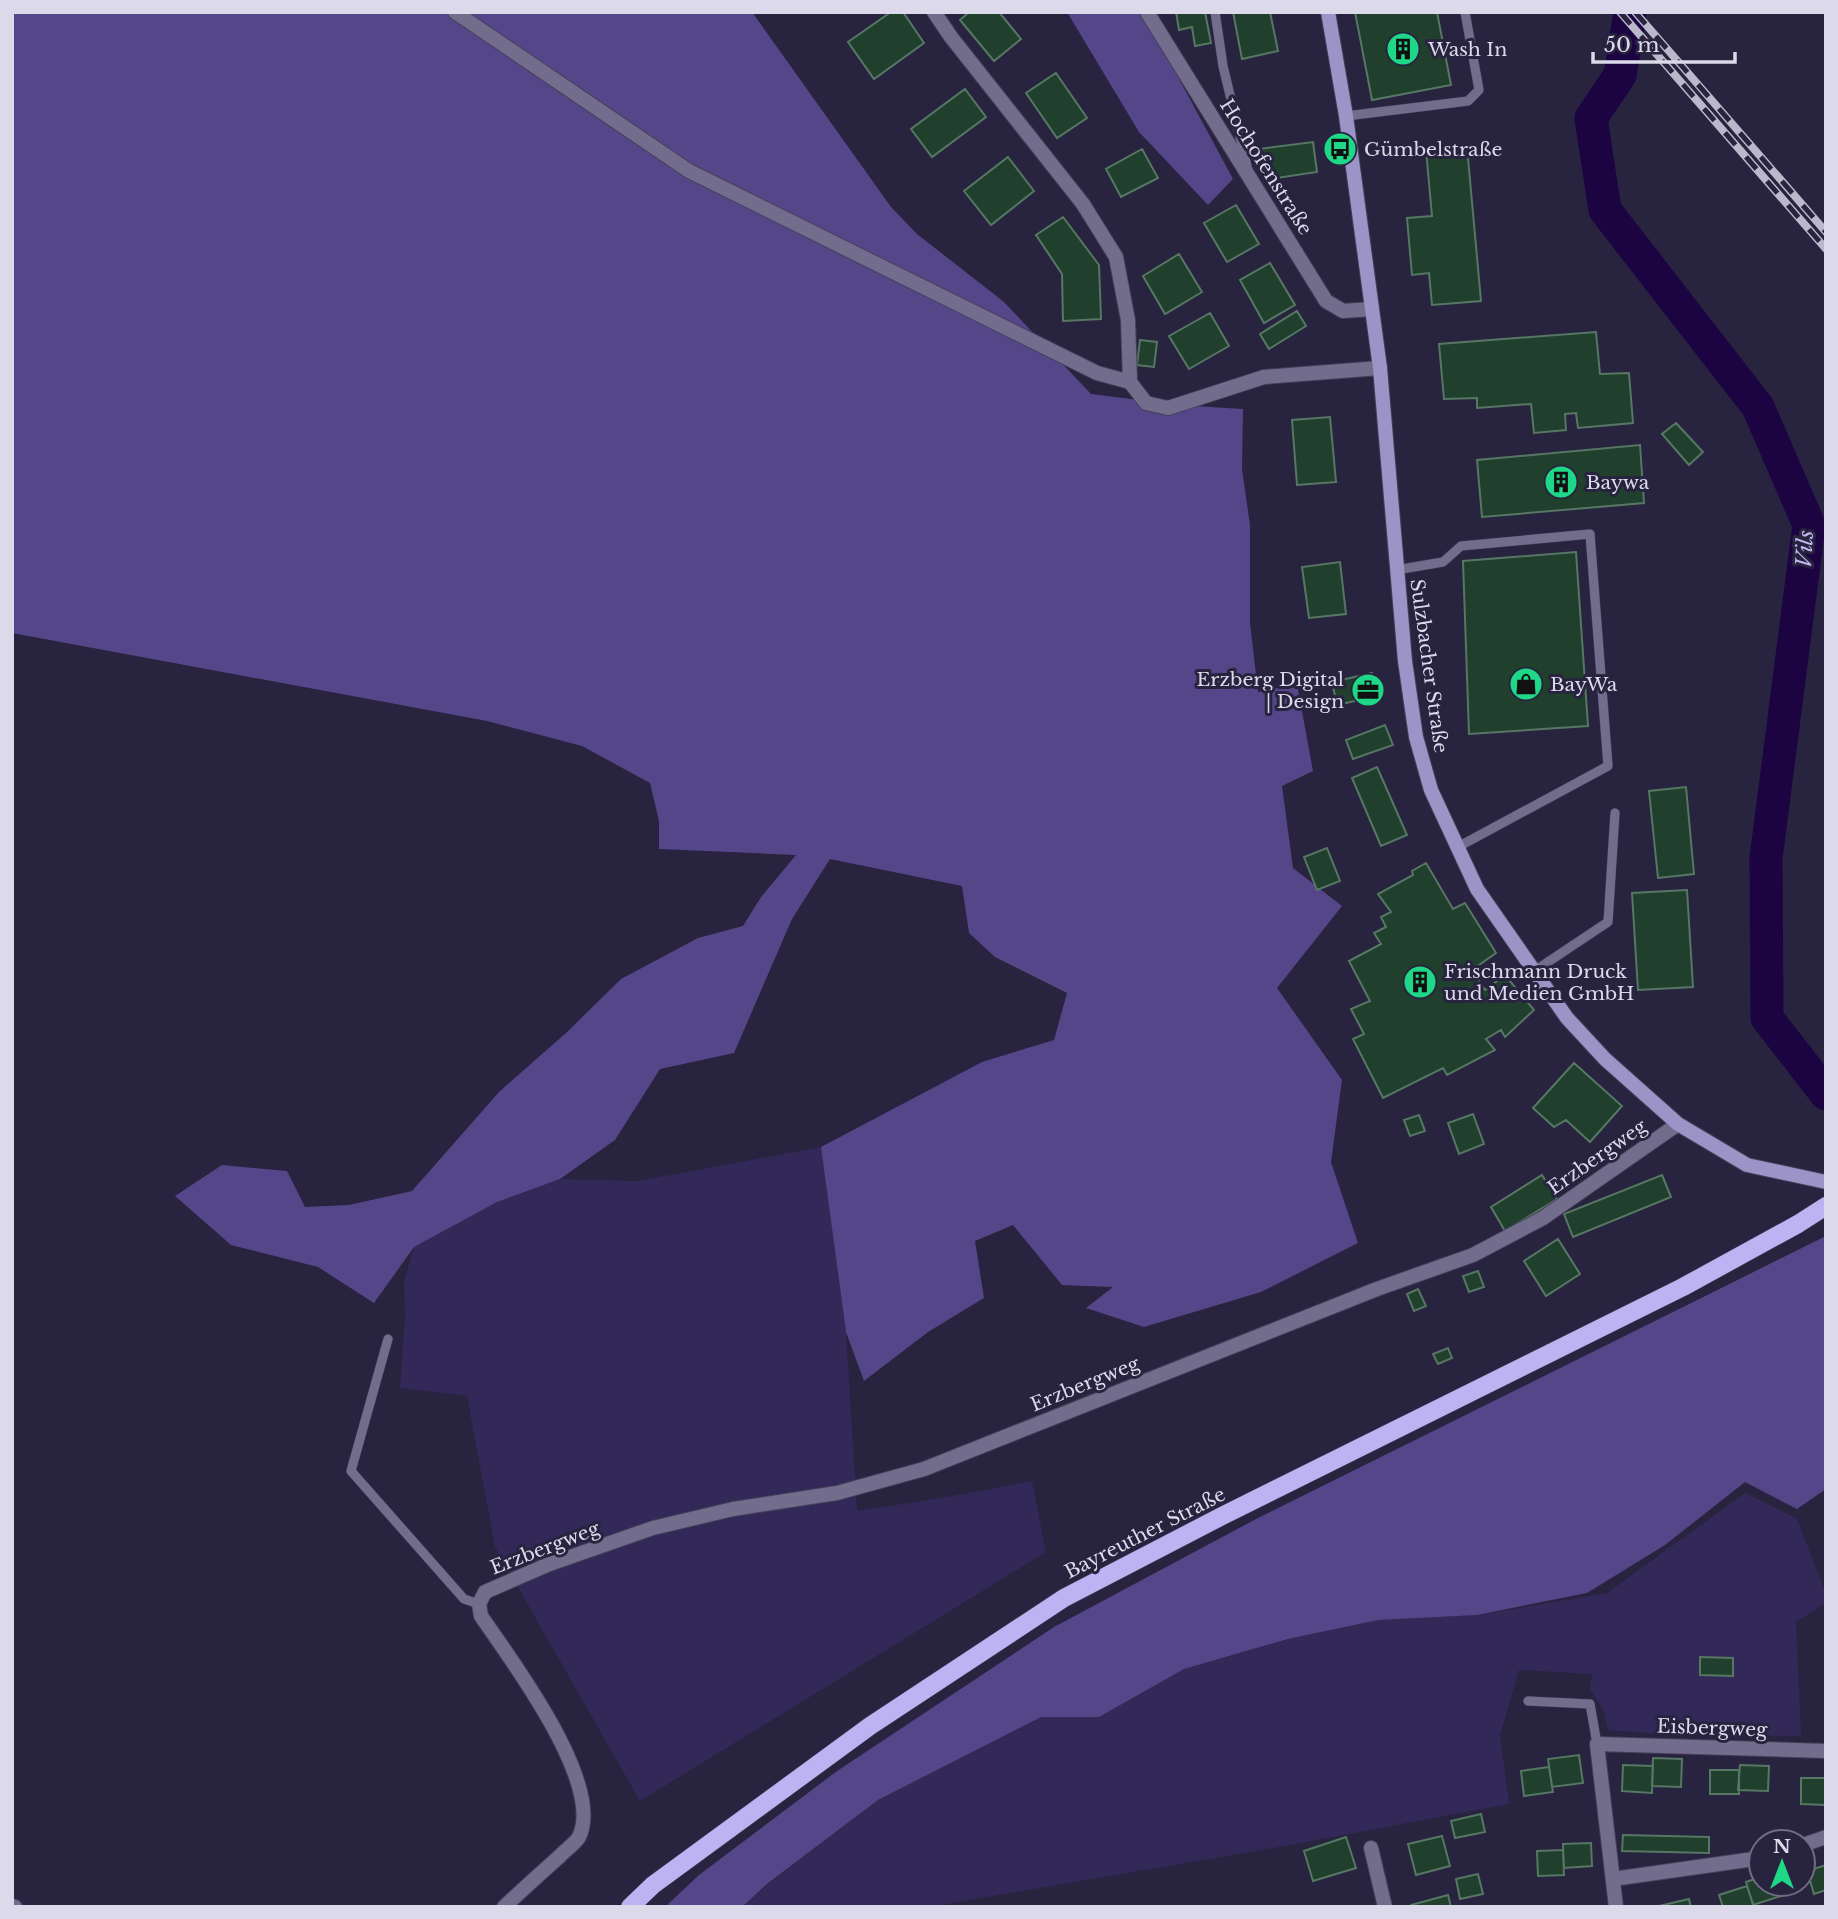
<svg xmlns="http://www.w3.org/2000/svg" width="1838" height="1919" viewBox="0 0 1838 1919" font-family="'Libre Baskerville',serif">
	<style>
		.green { fill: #332958 }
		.forest { fill: #554689 }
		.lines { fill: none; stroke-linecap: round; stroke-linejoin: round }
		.river { stroke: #1c0443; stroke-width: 33 }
		.building { fill: #203f2d; stroke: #567763; stroke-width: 2 }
		.lane-casing { stroke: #45405a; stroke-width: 10 }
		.street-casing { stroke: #45405a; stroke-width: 16 }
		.secondary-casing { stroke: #45405a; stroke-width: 16 }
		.primary-casing { stroke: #45405a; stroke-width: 19 }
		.lane { stroke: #726d8c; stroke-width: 9 }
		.street { stroke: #726d8c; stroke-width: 14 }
		.secondary { stroke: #9c94c6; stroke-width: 14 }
		.primary { stroke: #bdb3f3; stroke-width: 18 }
		.rail-casing { stroke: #bab8cb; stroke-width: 8 }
		.rail { stroke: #28233e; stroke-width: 5; stroke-dasharray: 16; stroke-linecap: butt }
		.labels { text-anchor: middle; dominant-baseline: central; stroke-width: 6; stroke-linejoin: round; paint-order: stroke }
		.poi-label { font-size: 19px; fill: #dbd9ea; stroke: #28233e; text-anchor: start }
		.street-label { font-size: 19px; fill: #dbd9ea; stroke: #28233e }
		.water-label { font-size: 21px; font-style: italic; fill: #c2b9f3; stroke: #28233e }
	</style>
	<rect width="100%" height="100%" fill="#28233e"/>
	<path class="green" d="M 821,1147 L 846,1332 L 857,1511 L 947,1497 L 1032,1481 L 1046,1552 L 640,1801 L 495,1547 L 467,1396 L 400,1388 L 405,1317 L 404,1282 L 414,1247 L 497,1202 L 560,1179 L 638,1181 Z
		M 1745,1493 L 1797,1519 L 1826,1594 L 1826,1603 L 1796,1622 L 1801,1736 L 1659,1734 L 1608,1730 L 1604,1711 L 1590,1689 L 1592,1674 L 1519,1670 L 1500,1735 L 1509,1804 L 1274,1848 L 929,1907 L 742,1907 L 767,1885 L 878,1800 L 1041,1717 L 1099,1717 L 1184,1669 L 1288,1639 L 1378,1620 L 1477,1615 L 1607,1593 Z"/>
	<path class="forest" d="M 12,12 L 752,12 L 891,207 L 917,234 L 1004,302 L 1091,394 L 1179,405 L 1243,409 L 1242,469 L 1250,525 L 1250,623 L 1258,692 L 1297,684 L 1313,771 L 1282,786 L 1293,868 L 1342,906 L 1277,988 L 1342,1080 L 1331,1162 L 1358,1243 L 1261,1292 L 1144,1327 L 1086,1308 L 1113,1287 L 1062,1285 L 1013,1225 L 975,1241 L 984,1298 L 928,1332 L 864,1381 L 846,1332 L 821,1147 L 982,1062 L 1054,1040 L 1067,993 L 995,957 L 969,933 L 962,886 L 830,859 L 792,919 L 734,1053 L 660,1069 L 615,1140 L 560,1179 L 497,1202 L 414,1247 L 374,1303 L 318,1267 L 231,1245 L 175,1196 L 222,1165 L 287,1171 L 305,1207 L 349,1205 L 412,1191 L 499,1092 L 566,1033 L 621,979 L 698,938 L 743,926 L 761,897 L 796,855 L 659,849 L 659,821 L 650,783 L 582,746 L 487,721 L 12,633 Z
		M 1067,12 L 1140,12 L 1156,36 L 1233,179 L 1208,205 L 1139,132 Z
		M 1826,1236 L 1826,1489 L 1797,1509 L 1745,1482 L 1665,1545 L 1587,1593 L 1477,1615 L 1378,1620 L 1288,1639 L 1184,1669 L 1099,1717 L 1041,1717 L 878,1800 L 767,1884 L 742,1907 L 665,1907 L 699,1875 L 837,1771 L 1054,1627 L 1256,1519 Z"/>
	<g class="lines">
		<path class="river" d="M 1630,12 L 1620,75 L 1591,118 L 1605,210 L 1758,407 L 1809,525 L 1766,858 L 1767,1018 L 1826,1094"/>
	</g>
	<path class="building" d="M 891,12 L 903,12 L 924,43 L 874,79 L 848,42 Z
		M 969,12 L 999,12 L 1021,39 L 994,61 L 960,20 Z
		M 1176,12 L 1205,12 L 1211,43 L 1195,46 L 1192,27 L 1179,30 Z
		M 1233,12 L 1270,12 L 1278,51 L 1242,59 Z
		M 1355,12 L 1437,12 L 1451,85 L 1372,100 Z
		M 1056,73 L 1087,118 L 1057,138 L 1026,93 Z
		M 965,89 L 986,117 L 932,157 L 911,129 Z
		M 1313,142 L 1317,172 L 1264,180 L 1259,149 Z
		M 1467,147 L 1481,301 L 1432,305 L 1429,273 L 1412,275 L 1407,218 L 1432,216 L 1426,150 Z
		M 1142,149 L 1158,178 L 1121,197 L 1106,169 Z
		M 1008,157 L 1034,191 L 991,225 L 964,191 Z
		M 1236,205 L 1259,244 L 1227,262 L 1204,223 Z
		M 1063,217 L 1099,265 L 1101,319 L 1063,321 L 1062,274 L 1036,235 Z
		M 1179,254 L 1202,292 L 1165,314 L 1143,276 Z
		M 1270,263 L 1295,305 L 1264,323 L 1240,280 Z
		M 1297,311 L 1306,326 L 1269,349 L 1260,334 Z
		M 1210,313 L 1229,346 L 1189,369 L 1169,336 Z
		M 1596,332 L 1600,374 L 1629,373 L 1633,423 L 1578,428 L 1576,413 L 1565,414 L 1566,430 L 1534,433 L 1531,404 L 1477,408 L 1477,398 L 1444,399 L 1439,344 Z
		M 1140,340 L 1157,342 L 1154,367 L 1137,365 Z
		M 1330,417 L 1336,482 L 1297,485 L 1292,420 Z
		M 1676,423 L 1703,452 L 1689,465 L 1662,434 Z
		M 1640,445 L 1644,503 L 1482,517 L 1477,460 Z
		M 1576,552 L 1588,726 L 1469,734 L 1463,561 Z
		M 1340,562 L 1346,614 L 1309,618 L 1302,567 Z
		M 1372,673 L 1377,696 L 1337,705 L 1332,682 Z
		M 1385,725 L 1393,745 L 1353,759 L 1346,740 Z
		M 1377,767 L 1407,835 L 1381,846 L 1352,778 Z
		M 1686,787 L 1694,874 L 1658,878 L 1649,791 Z
		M 1327,848 L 1340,881 L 1317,890 L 1304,857 Z
		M 1426,863 L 1453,909 L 1465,903 L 1496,953 L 1472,970 L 1485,990 L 1505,975 L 1534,1010 L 1505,1037 L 1501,1030 L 1486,1039 L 1495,1050 L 1447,1075 L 1443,1068 L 1383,1098 L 1353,1039 L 1364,1034 L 1351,1009 L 1370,1001 L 1349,961 L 1381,944 L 1374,933 L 1386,927 L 1381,917 L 1391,912 L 1378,894 L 1413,875 L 1412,871 Z
		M 1687,890 L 1693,987 L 1638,990 L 1632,893 Z
		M 1574,1063 L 1622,1106 L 1590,1142 L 1566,1120 L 1554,1127 L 1533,1108 Z
		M 1473,1114 L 1484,1144 L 1459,1154 L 1448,1123 Z
		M 1419,1115 L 1425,1131 L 1410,1136 L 1404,1120 Z
		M 1542,1175 L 1557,1199 L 1505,1231 L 1491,1207 Z
		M 1662,1175 L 1671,1197 L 1573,1237 L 1564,1214 Z
		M 1558,1239 L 1580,1274 L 1546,1296 L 1524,1261 Z
		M 1478,1271 L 1484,1287 L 1469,1292 L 1463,1276 Z
		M 1418,1289 L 1426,1306 L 1414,1311 L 1407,1294 Z
		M 1448,1348 L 1452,1358 L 1438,1364 L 1433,1354 Z
		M 1700,1657 L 1733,1658 L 1733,1676 L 1700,1675 Z
		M 1579,1755 L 1583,1783 L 1552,1787 L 1548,1759 Z
		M 1653,1758 L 1682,1759 L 1681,1787 L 1652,1786 Z
		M 1623,1765 L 1653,1766 L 1652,1793 L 1622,1791 Z
		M 1740,1765 L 1769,1766 L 1768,1791 L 1738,1790 Z
		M 1549,1767 L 1553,1792 L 1524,1796 L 1521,1771 Z
		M 1710,1770 L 1739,1770 L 1739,1794 L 1710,1794 Z
		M 1801,1778 L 1826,1778 L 1826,1805 L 1801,1804 Z
		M 1481,1814 L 1485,1832 L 1455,1838 L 1451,1821 Z
		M 1623,1835 L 1709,1837 L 1709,1853 L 1622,1851 Z
		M 1442,1836 L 1450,1866 L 1416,1875 L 1408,1844 Z
		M 1346,1837 L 1356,1868 L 1313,1881 L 1304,1851 Z
		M 1591,1843 L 1592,1866 L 1564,1868 L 1563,1844 Z
		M 1563,1850 L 1564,1875 L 1538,1876 L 1537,1851 Z
		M 1826,1865 L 1826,1890 L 1814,1894 L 1807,1871 Z
		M 1478,1874 L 1483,1894 L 1460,1899 L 1456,1879 Z
		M 1761,1877 L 1761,1884 L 1777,1884 L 1781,1896 L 1753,1905 L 1746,1882 Z
		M 1747,1886 L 1754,1907 L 1723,1907 L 1719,1895 Z
		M 1448,1895 L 1451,1907 L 1411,1907 L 1411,1905 Z
		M 1689,1899 L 1691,1907 L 1659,1906 Z"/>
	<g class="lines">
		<defs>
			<path id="lane" d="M 1215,12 L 1223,66 L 1247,166
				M 1346,116 L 1468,101 L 1479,90 L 1465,12
				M 1396,570 L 1443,562 L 1461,546 L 1590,534 L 1608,766 L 1456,848
				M 1533,972 L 1608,922 L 1615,813
				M 388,1339 L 351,1471 L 464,1599 L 479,1604
				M 1528,1701 L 1590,1704 L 1597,1744"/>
			<path id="street" d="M 455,12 L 689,171 L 1097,373 L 1130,382
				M 934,12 L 951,37 L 1083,204 L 1116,257 L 1128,320 L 1130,382 L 1146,403 L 1168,408 L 1264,377 L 1380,368
				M 1147,12 L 1326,301 L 1343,311 L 1372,309
				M 1803,1845 L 1826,1837
				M 1371,1848 L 1385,1907
				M 1613,1879 L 1761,1858
				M 12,1906 L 15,1907
				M 504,1907 C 522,1890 541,1873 560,1856 C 565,1850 575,1844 579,1837 C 605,1784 511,1660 481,1616 L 479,1604 L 485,1592 L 547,1565 L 653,1528 L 733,1509 L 837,1493 L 924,1469 L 1377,1289 L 1473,1255 L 1543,1218 L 1678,1124
				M 1616,1907 L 1597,1744 L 1826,1751"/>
			<path id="secondary" d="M 1328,12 L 1346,116 L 1380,368 L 1405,661 L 1416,737 L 1431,790 L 1477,889 L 1567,1018 L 1605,1059 L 1678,1124 L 1747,1165 L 1826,1182"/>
			<path id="primary" d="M 630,1907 L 653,1885 L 870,1726 L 1064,1598 L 1222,1516 L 1683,1287 L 1798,1224 L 1826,1206"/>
		</defs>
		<use href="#lane" class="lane-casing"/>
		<use href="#street" class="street-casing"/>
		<use href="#secondary" class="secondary-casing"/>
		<use href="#primary" class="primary-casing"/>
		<use href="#lane" class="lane"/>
		<use href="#street" class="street"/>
		<use href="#secondary" class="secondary"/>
		<use href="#primary" class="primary"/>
		<defs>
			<path id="rail" d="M 1620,12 L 1826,249
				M 1635,12 L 1826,232"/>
		</defs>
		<use href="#rail" class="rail-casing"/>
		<use href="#rail" class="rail"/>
	</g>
	<defs>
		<symbol id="building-disc" viewBox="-11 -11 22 22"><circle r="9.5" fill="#1ed888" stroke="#28233e"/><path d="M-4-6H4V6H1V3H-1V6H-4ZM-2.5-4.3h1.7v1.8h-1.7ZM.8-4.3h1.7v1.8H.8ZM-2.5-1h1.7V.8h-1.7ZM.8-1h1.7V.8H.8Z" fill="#111"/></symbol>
		<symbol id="bus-disc" viewBox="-11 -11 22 22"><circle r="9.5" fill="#1ed888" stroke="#28233e"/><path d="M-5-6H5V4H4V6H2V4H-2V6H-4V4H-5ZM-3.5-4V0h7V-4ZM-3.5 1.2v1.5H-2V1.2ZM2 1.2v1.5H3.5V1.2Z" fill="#111"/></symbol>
		<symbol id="shop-disc" viewBox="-11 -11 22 22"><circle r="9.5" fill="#1ed888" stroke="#28233e"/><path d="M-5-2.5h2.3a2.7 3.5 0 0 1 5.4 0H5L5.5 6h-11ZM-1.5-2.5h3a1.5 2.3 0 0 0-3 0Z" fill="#111"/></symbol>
		<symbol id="office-disc" viewBox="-11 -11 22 22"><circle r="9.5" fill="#1ed888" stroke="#28233e"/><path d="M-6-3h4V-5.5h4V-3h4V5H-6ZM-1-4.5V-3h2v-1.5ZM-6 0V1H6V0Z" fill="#111"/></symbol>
	</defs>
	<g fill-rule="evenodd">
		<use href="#building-disc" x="1384" y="30" width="38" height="38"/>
		<use href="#bus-disc" x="1321" y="130" width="38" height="38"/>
		<use href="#building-disc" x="1542" y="463" width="38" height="38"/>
		<use href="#shop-disc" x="1507" y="665" width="38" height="38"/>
		<use href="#office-disc" x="1349" y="671" width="38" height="38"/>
		<use href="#building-disc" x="1401" y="963" width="38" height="38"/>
	</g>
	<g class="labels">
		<g class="poi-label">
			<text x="1428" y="49">Wash In</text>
			<text x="1364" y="149">Gümbelstraße</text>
			<text x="1586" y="482">Baywa</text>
			<text x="1344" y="679" text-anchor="end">Erzberg Digital<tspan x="1344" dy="22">| Design</tspan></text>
			<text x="1550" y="684">BayWa</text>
			<text x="1444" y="971">Frischmann Druck<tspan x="1444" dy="22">und Medien GmbH</tspan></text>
		</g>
		<g class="street-label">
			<text transform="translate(1266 167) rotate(58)">Hochofenstraße</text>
			<text transform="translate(1429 666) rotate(82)">Sulzbacher Straße</text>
			<text transform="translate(1597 1157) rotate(-35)">Erzbergweg</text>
			<text transform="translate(1085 1384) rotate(-22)">Erzbergweg</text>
			<text transform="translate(1145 1533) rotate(-27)">Bayreuther Straße</text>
			<text transform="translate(545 1548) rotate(-21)">Erzbergweg</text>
			<text transform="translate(1712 1728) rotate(2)">Eisbergweg</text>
		</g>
		<g class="water-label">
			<text transform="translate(1805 549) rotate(-86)">Vils</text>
		</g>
	</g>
	<rect width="1838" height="1919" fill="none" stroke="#dbd9ea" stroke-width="28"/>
	<g transform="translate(1782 1863)"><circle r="33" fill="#28233e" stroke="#706c83" stroke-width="2"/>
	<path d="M0-5L12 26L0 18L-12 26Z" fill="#1ed888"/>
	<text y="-10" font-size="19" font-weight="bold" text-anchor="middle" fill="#dbd9ea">N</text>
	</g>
	<path d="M1593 52v10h142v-10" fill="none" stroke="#dbd9ea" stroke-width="3.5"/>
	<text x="1604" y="52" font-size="21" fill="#dbd9ea" stroke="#28233e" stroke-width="5" paint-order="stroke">50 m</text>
</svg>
